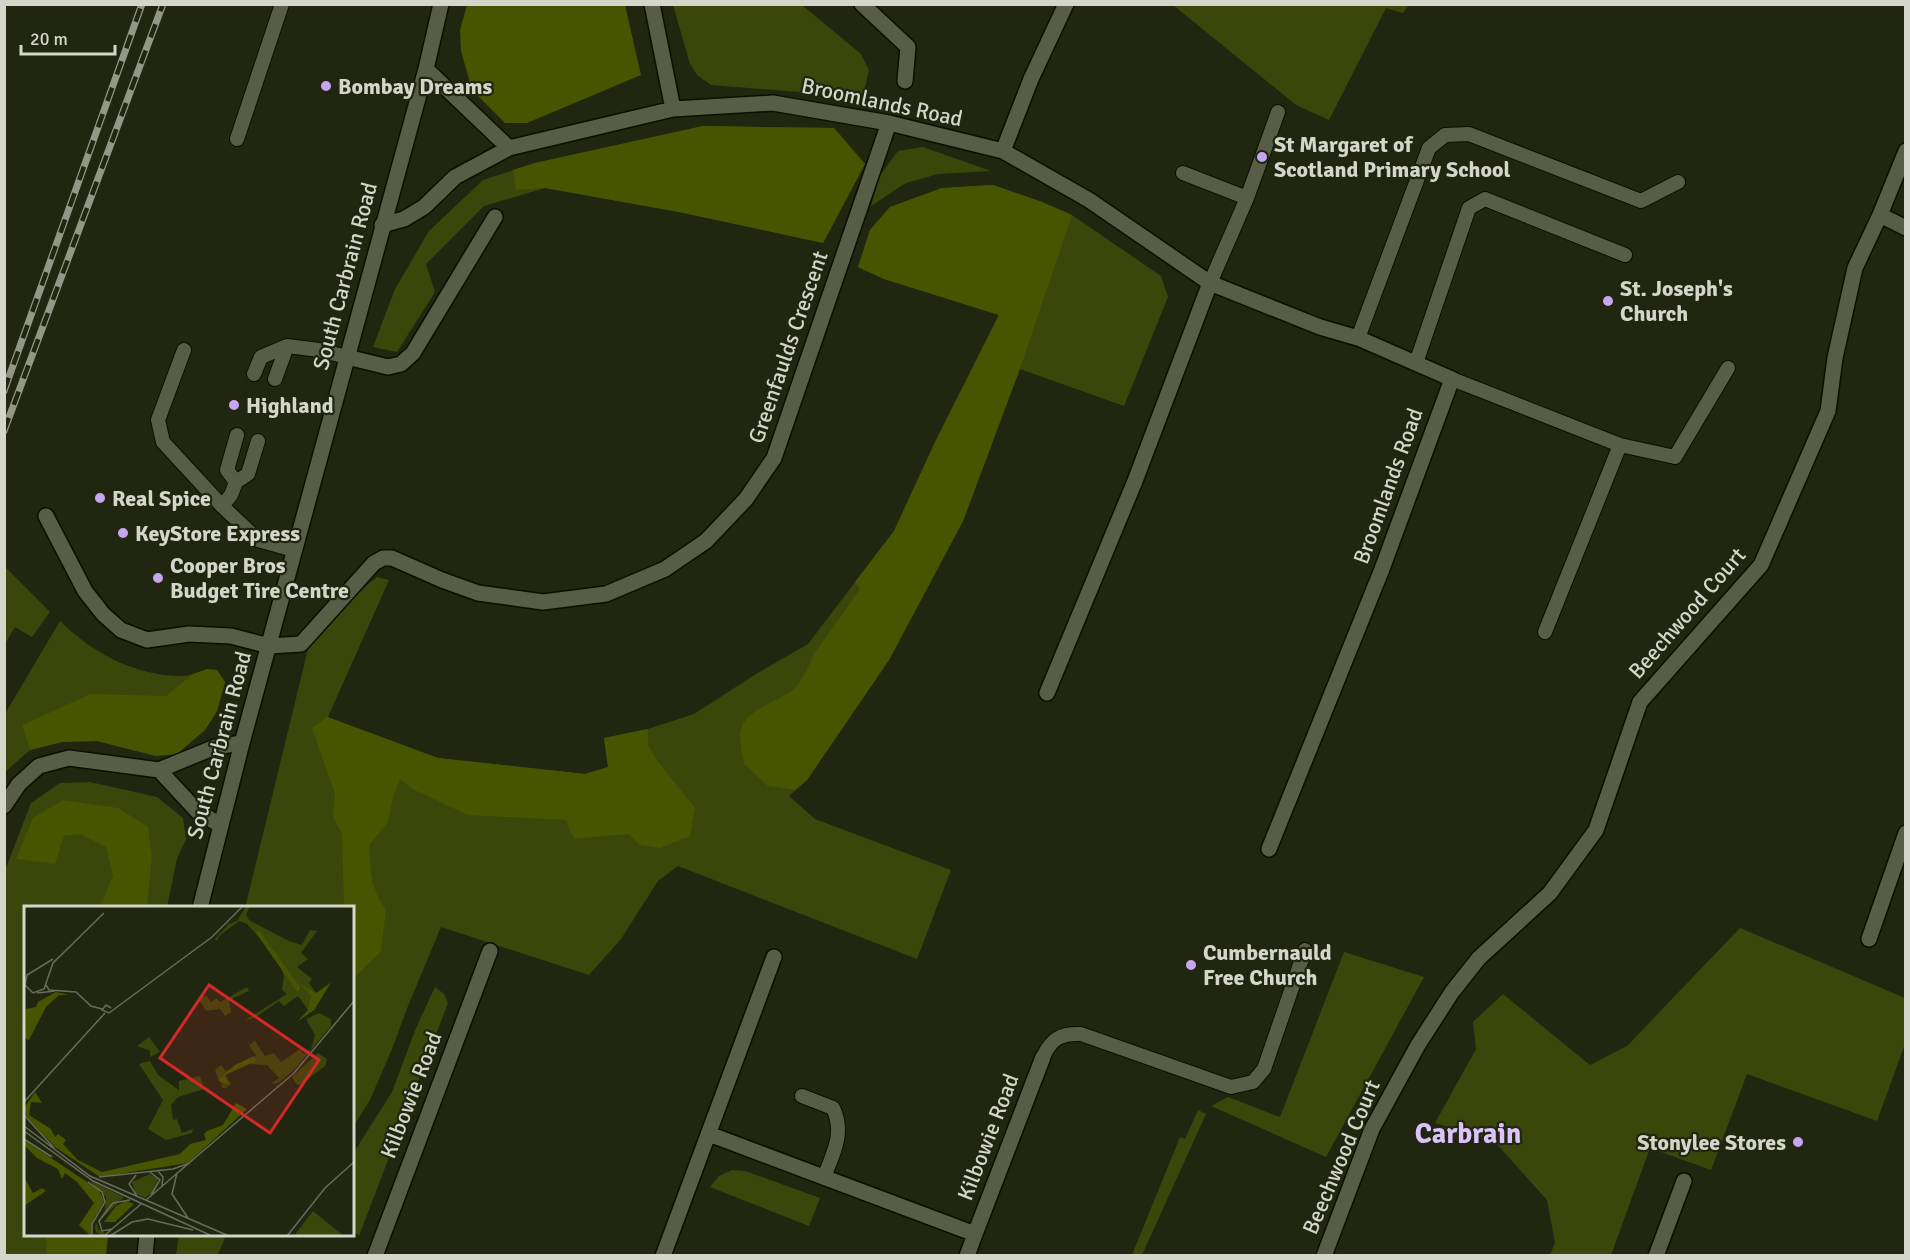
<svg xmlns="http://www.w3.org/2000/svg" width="1910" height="1260" viewBox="0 0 1910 1260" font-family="Signika,sans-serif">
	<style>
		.green { fill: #3b460a }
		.forest { fill: #475400 }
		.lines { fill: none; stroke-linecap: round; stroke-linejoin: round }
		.service-casing { stroke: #0b0f00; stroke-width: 16 }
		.minor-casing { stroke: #0b0f00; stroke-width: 18 }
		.tertiary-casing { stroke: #0b0f00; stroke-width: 18 }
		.service { stroke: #575d46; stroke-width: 14 }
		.minor { stroke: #575d46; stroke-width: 15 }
		.tertiary { stroke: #575d46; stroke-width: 15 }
		.rail-casing { stroke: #939787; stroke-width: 7 }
		.rail { stroke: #212611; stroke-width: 4.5; stroke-dasharray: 14; stroke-linecap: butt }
		.poi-dot { fill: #c8a6ef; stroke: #212611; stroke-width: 2 }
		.labels { text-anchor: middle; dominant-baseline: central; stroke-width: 4.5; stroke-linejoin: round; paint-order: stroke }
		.poi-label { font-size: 22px; font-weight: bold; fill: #d3d6c9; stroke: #212611; text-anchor: start }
		.street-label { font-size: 22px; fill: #d3d6c9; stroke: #212611 }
		.district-label { font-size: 28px; font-weight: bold; fill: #dbc2f9; stroke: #212611 }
		.inset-road { fill: none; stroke: #686c5b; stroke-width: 1.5 }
		.view { fill: #d62828; fill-opacity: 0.15; stroke: #d62828; stroke-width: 3 }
		.inset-edge { fill: none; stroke: #d3d6c9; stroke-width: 3 }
	</style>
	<rect width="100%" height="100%" fill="#212611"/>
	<path class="green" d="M 673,5 L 802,5 L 861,54 L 869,70 L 863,97 L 711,85 L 697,75 L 690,64 Z
		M 1173,5 L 1409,5 L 1403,13 L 1386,8 L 1329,120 L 1296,105 Z
		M 703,126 L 834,128 L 865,164 L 823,243 L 679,212 L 545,188 L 484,206 L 426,264 L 435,292 L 397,352 L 373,347 L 395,289 L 429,231 L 483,180 L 535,163 Z
		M 923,147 L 991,171 L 938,174 L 906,183 L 871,206 L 880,175 L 898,151 Z
		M 993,185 L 1042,202 L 1072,215 L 1161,276 L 1168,297 L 1124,406 L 1020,369 L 963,521 L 889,660 L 807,780 L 789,796 L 815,819 L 951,870 L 917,959 L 678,866 L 658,881 L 621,939 L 589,975 L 441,927 L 408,1006 L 392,1049 L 370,1100 L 353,1127 L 352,908 L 245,908 L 308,649 L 361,590 L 377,577 L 389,580 L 328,717 L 438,758 L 585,774 L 608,767 L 604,738 L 648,729 L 694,714 L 756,674 L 808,644 L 894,531 L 936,440 L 999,315 L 884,279 L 858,267 L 870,230 L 890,207 L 942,188 Z
		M 5,567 L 50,612 L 32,637 L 15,627 L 5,644 Z
		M 60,621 C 91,652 135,676 181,676 C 195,676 203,668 217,670 L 225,682 L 217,711 L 205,730 L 177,754 L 156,756 L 97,741 L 62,742 L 30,750 L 5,772 L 5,714 Z
		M 90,782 L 157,797 L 183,818 L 186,839 L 177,859 L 167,907 L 26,908 L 26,1234 L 108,1235 L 106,1255 L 5,1255 L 4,873 L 31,803 L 60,783 Z
		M 1740,928 L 1905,998 L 1905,1044 L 1877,1121 L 1747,1074 L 1711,1170 L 1650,1148 L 1611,1255 L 1550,1255 L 1555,1243 L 1547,1200 L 1494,1141 L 1435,1123 L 1476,1049 L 1473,1022 L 1503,994 L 1590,1065 L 1627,1046 Z
		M 1344,952 L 1424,977 L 1326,1157 L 1211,1106 L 1228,1097 L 1280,1117 Z
		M 435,987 L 444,994 L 448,1003 L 359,1236 L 353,1231 L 354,1152 L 392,1092 L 416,1028 Z
		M 1198,1110 L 1206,1114 L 1142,1255 L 1132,1255 L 1180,1137 L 1185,1139 Z
		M 732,1170 L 745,1171 L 820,1198 L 809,1226 L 710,1187 L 719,1176 Z
		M 179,1235 L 179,1234 L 226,1235 L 218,1255 L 176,1255 Z"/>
	<path class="forest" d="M 467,5 L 625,5 L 641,75 L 527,123 L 505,123 L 472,90 L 461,51 L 460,30 Z
		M 703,126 L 834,128 L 865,164 L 823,243 L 679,212 L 545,188 L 516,190 L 513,170 L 535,163 Z
		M 993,185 L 1042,202 L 1072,215 L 1023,360 L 963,521 L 889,660 L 807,780 L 795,790 L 768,786 L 744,764 C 742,755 740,744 740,735 C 741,711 776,702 792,691 C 800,685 810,664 814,654 L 860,589 L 855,582 L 894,531 L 936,440 L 999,315 L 884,279 L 858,267 L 870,230 L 890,207 L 942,188 Z
		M 207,669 L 217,670 L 225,682 L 217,711 L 205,730 L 177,754 L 156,756 L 97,741 L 62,742 L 30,750 L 22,725 L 91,694 L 166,696 L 193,674 Z
		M 327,717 L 438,758 L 585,774 L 608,767 L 604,738 L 648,729 L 648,745 L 656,759 L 695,808 L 690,836 L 660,848 L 640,845 L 629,834 L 574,839 L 566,820 L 468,815 L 412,789 L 400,779 L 393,798 L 388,822 L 369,845 C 371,872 370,887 386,910 L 381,951 L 353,979 L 352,908 L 344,907 L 342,833 L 333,818 L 335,794 L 312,728 Z
		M 63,800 L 118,808 L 148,827 L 152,857 L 147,907 L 99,907 L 113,876 L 106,847 L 80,834 L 64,836 L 55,864 L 16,859 L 33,818 Z
		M 46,1235 L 108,1235 L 106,1255 L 47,1255 Z"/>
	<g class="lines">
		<defs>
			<path id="service" d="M 237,139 L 282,4
				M 1183,173 L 1247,198
				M 1210,283 L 1247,198 L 1278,112
				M 1358,338 L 1429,148 L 1445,135 L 1469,134 L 1641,201 L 1678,182
				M 184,350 L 158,420 L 163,442 L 222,506 L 258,540 L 294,550
				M 1416,363 L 1469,208 L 1485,199 L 1625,255
				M 254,374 L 261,357 L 287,346 L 319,350 L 347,357
				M 275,379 L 287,346
				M 1452,379 L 1620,445 L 1675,457 L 1728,368
				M 236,482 L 227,470 L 237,435
				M 222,506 L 231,495 L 236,482 L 248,474 L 258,441
				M 1545,632 L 1620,445
				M 1043,1057 C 1051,1039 1061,1033 1081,1034 L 1231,1087 L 1253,1082 L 1264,1069 L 1305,950
				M 802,1096 L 833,1108 C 845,1133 833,1154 824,1177"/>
			<path id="minor" d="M 652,4 L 673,109
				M 862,4 L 908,47 L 905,81
				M 426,69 L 509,148
				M 1003,151 L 1031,79 L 1066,4
				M 1906,151 L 1880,215 L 1906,228
				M 382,225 L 404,219 L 424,207 L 455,177 L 509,148 L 673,109 L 773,103 L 889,123 L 1003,151 L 1089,200 L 1210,283 L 1320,327 L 1358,338 L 1452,379 L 1382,569 L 1269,849
				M 347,357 L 388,367 L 401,364 L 413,353 L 495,217
				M 46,516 L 85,591 L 103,614 L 121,630 L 147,640 L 189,634 L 231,636 L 269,646 L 301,644 L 374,563 L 383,558 L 392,558 L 442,580 L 478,593 L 543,602 L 606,594 L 665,569 L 706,541 L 746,499 L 774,458 L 889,123
				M 1047,693 L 1135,481 L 1210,283
				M 159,770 L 197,811 L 220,825
				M 4,806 L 19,784 L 39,766 L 69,758 L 159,770 L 215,747 L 242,743
				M 1869,939 L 1906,833
				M 709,1134 L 975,1234 L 1043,1057
				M 375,1256 L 490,951
				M 663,1256 L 774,957
				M 967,1256 L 975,1234
				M 1324,1256 L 1372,1129 L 1418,1045 L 1452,992 L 1479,958 L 1550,893 L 1596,830 L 1640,702 L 1761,565 L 1828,411 L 1835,358 L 1855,268 L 1880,215
				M 1656,1256 L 1684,1181"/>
			<path id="tertiary" d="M 200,908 L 242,743 L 426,69 L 441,4
				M 145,1256 L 147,1234"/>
		</defs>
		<use href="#service" class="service-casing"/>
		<use href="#minor" class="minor-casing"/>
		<use href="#tertiary" class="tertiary-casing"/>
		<use href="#service" class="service"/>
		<use href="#minor" class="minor"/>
		<use href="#tertiary" class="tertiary"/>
		<defs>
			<path id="rail" d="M 4,391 L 142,4
				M 4,431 L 163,4"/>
		</defs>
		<use href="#rail" class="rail-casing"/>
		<use href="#rail" class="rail"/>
	</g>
	<g class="poi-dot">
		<circle cx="326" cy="86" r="6"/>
		<circle cx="1262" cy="157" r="6"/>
		<circle cx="1608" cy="301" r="6"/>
		<circle cx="234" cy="405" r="6"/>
		<circle cx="100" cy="498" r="6"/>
		<circle cx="123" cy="533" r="6"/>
		<circle cx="158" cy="578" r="6"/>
		<circle cx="1191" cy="965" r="6"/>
		<circle cx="1798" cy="1142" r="6"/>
	</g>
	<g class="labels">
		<g class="poi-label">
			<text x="338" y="86">Bombay Dreams</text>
			<text x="1274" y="144">St Margaret of<tspan x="1274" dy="25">Scotland Primary School</tspan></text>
			<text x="1620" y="288">St. Joseph's<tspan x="1620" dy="25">Church</tspan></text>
			<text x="246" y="405">Highland</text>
			<text x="112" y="498">Real Spice</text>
			<text x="135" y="533">KeyStore Express</text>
			<text x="170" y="565">Cooper Bros<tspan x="170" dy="25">Budget Tire Centre</tspan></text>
			<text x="1203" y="952">Cumbernauld<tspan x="1203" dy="25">Free Church</tspan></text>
			<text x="1786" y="1142" text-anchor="end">Stonylee Stores</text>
		</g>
		<g class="street-label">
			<text transform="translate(882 102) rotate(12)">Broomlands Road</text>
			<text transform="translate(345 276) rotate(-75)">South Carbrain Road</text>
			<text transform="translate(788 347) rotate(-71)">Greenfaulds Crescent</text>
			<text transform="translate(1388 486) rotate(-70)">Broomlands Road</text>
			<text transform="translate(1687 613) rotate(-49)">Beechwood Court</text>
			<text transform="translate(219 745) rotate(-75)">South Carbrain Road</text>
			<text transform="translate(411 1095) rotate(-69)">Kilbowie Road</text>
			<text transform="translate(988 1137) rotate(-69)">Kilbowie Road</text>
			<text transform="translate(1341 1157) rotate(-67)">Beechwood Court</text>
		</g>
		<g class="district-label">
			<text x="1468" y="1134">Carbrain</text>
		</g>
	</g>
	<g transform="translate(24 906)">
		<rect width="330" height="330" fill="#212611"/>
		<path d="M 222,0 L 226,0 L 222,9 L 225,14 L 265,35 L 278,39 L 286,24 L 293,25 L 277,47 L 284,53 L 273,61 L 288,73 L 285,77 L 292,87 L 307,76 L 290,104 L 274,115 L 284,104 L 274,90 L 260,100 L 255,95 L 232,111 L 220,115 L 263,88 L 258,84 L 260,69 L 249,47 L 223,18 L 215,15 L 195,30 L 193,35 L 191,33 L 205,18 L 213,15 ZM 223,81 L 225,85 L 205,94 L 207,106 L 201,110 L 196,103 L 182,105 L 175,94 L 182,89 L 187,96 L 193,92 L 196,96 ZM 295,107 L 307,113 L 307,120 L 271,163 L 254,177 L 247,178 L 255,172 L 243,159 L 225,158 L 201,169 L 207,178 L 202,182 L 199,182 L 196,178 L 203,180 L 196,177 L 191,164 L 197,159 L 202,165 L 232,150 L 225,139 L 231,135 L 241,150 L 250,147 L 257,156 L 276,143 L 280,148 L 287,143 L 291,129 L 282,113 ZM 125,131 L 136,146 L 126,151 L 126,145 L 113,140 ZM 294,147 L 303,153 L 301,160 L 276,179 L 272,178 L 268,171 ZM 126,155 L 134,169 L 155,184 L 155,175 L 176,170 L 180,183 L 154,191 L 147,199 L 149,214 L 153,213 L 158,227 L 169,223 L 168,227 L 142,234 L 124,223 L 139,194 L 115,158 ZM 126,268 L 134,273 L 131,284 L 121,292 L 112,288 L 108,276 ZM 66,275 L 100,291 L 73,317 L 74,323 L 81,327 L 78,330 L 72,326 L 71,320 L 81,304 L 82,291 ZM 288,306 L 290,306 L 320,330 L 270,330 Z" fill="#3b460a"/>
		<path d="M 235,24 L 276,81 L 274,87 L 232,27 ZM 275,77 L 292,87 L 306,78 L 290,104 L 274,115 L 284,104 L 287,90 ZM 32,86 L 45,89 L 35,89 L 22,101 L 5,134 L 0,132 L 2,103 L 12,101 L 14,96 ZM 230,150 L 232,155 L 201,169 L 205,179 L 194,174 L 211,159 ZM 11,186 L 18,197 L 7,196 L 5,209 L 27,223 L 31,231 L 34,228 L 42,234 L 39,238 L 54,254 L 78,266 L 156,248 L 166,238 L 182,234 L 180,228 L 183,225 L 199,219 L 212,197 L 223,203 L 164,257 L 76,271 L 31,241 L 3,211 L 0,202 ZM 0,234 L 75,284 L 80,295 L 68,316 L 67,330 L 55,319 L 70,297 L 53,276 L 41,267 L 38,273 L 34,263 L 13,252 L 0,239 ZM 0,271 L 9,287 L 18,282 L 22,285 L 0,300 ZM 102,295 L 110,298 L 91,316 L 80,316 L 92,300 Z" fill="#475400"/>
		<path class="inset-road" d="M 1,79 L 9,87 L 20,83 L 29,57 L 80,7M 1,79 L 3,69 L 29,53M 22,79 L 25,84 L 52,86 L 67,100 L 78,103M 13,87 L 31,85M 87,102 L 82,99 L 78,104 L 85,107 L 188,31 L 219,0M 0,196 L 81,107M 0,209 L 30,242M 0,220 L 66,270 L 205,330M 0,225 L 69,275 L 188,330M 0,233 L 28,251M 133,264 L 139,271 L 138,280M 126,266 L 136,274 L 127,289M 153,267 L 148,288 L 164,312M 112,269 L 105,278 L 113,290M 75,271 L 149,263 L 166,257M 64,276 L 78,286 L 81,296 L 68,318 L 68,330M 122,294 L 270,167 L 330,95M 88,323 L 78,325 L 75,315 L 89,297 L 106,294M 81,329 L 117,298M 86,330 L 108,316 L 124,313 L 169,324M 263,330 L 301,282 L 330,256"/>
		<path class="view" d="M 185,79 L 295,154 L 246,227 L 136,152 Z"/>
		<rect width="330" height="330" class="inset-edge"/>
	</g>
	<rect width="1910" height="1260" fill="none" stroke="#d3d6c9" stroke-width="12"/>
	<path d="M21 45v9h94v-9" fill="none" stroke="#d3d6c9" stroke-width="3"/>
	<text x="30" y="45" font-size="18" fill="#d3d6c9" stroke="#212611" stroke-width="4.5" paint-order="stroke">20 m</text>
</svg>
